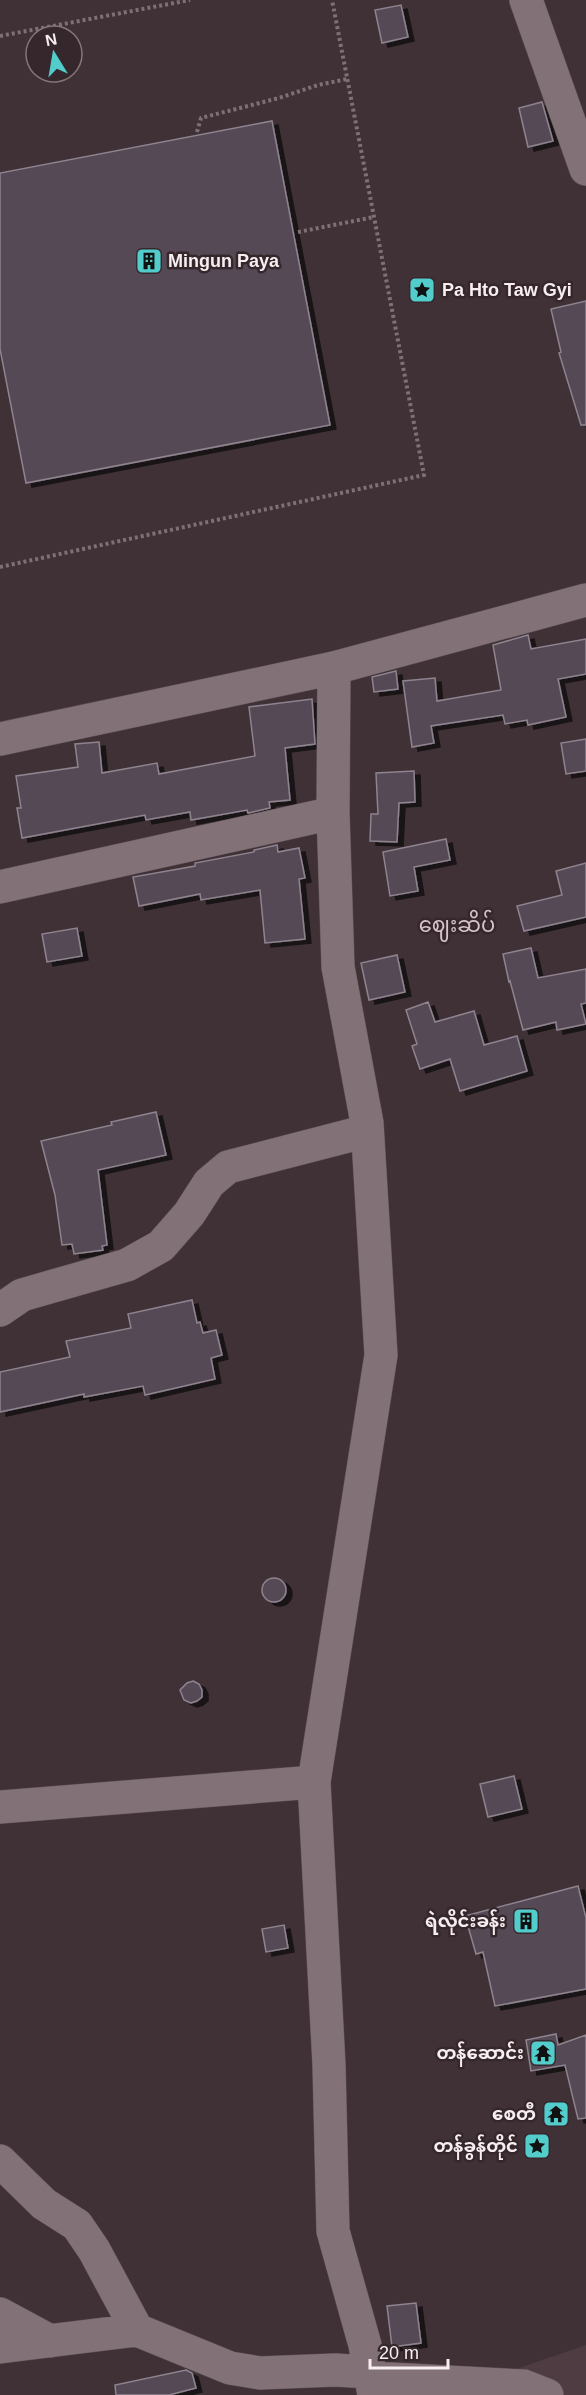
<svg xmlns="http://www.w3.org/2000/svg" width="586" height="2395" viewBox="0 0 586 2395" font-family="Helvetica,'Noto Sans Myanmar',sans-serif">
	<style>
		.built { fill: #4f3b42 }
		.building { fill: #544a55; stroke: #8e838f; stroke-width: 1.5; filter: url(#shadow) }
		.lines { fill: none; stroke-linecap: round; stroke-linejoin: round }
		.minor-casing { stroke: #5c5054; stroke-width: 34 }
		.path { stroke: #7d7175; stroke-width: 4; stroke-dasharray: 3 3; stroke-linecap: butt }
		.minor { stroke: #827177; stroke-width: 33 }
		.labels { text-anchor: middle; dominant-baseline: central; stroke-width: 5; stroke-linejoin: round; paint-order: stroke }
		.poi-label { font-size: 18px; font-weight: bold; fill: #f7eef0; stroke: #35272c; text-anchor: end }
		.quarter-label { font-size: 21px; fill: #d6c4c9; stroke: #35272c }
	</style>
	<defs>
		<filter id="shadow"><feDropShadow dx="6" dy="4" stdDeviation="0" flood-color="#0009"/></filter>
	</defs>
	<rect width="100%" height="100%" fill="#3f3136"/>
	<path class="built" d="M 586,2345 L 586,2395 L 514,2395 L 504,2373 Z"/>
	<path class="building" d="M 401,5 L 408,37 L 382,43 L 375,10 Z
		M 542,102 L 553,141 L 528,147 L 519,108 Z
		M 272,121 L 330,425 L 26,483 L 0,349 L 0,173 Z
		M 586,301 L 586,425 L 581,425 L 559,353 L 561,352 L 551,309 Z
		M 528,635 L 531,649 L 586,639 L 586,674 L 558,679 L 566,717 L 528,725 L 527,720 L 505,724 L 503,715 L 431,726 L 434,743 L 412,747 L 403,681 L 435,678 L 437,701 L 501,690 L 493,645 Z
		M 396,671 L 398,689 L 374,692 L 372,677 Z
		M 312,699 L 315,744 L 285,748 L 290,800 L 269,802 L 270,808 L 248,813 L 247,810 L 191,820 L 190,812 L 146,820 L 145,815 L 22,838 L 17,808 L 21,808 L 16,776 L 78,767 L 75,744 L 99,742 L 102,773 L 157,763 L 159,774 L 255,756 L 249,707 Z
		M 586,739 L 586,771 L 566,774 L 561,743 Z
		M 414,771 L 415,802 L 399,803 L 397,842 L 370,841 L 371,814 L 378,814 L 376,773 Z
		M 446,839 L 450,860 L 414,867 L 418,891 L 390,896 L 383,852 Z
		M 277,845 L 278,852 L 299,848 L 305,878 L 299,879 L 305,939 L 265,943 L 260,890 L 201,900 L 200,894 L 139,906 L 133,877 L 195,866 L 195,863 L 254,852 L 254,850 Z
		M 586,863 L 586,917 L 524,931 L 517,906 L 562,895 L 556,871 Z
		M 77,928 L 82,956 L 47,962 L 42,934 Z
		M 531,948 L 538,978 L 586,969 L 586,1003 L 581,1004 L 586,1024 L 557,1030 L 556,1022 L 523,1030 L 510,981 L 509,982 L 503,954 Z
		M 397,955 L 405,992 L 369,1000 L 361,963 Z
		M 428,1002 L 435,1022 L 474,1011 L 484,1045 L 517,1036 L 527,1071 L 460,1091 L 450,1059 L 420,1069 L 412,1046 L 417,1044 L 406,1010 Z
		M 156,1112 L 166,1155 L 98,1170 L 107,1245 L 102,1246 L 103,1250 L 74,1254 L 72,1244 L 62,1245 L 55,1195 L 41,1141 L 112,1125 L 111,1122 Z
		M 192,1300 L 197,1323 L 200,1322 L 203,1333 L 216,1330 L 222,1355 L 211,1358 L 215,1379 L 145,1395 L 143,1386 L 84,1397 L 84,1394 L 0,1412 L 0,1372 L 70,1357 L 66,1341 L 131,1328 L 128,1314 Z
		M262 1590a12 12 0 1 1 24 0a12 12 0 1 1-24 0Z
		M 193,1681 L 199,1684 L 202,1690 L 202,1697 L 197,1701 L 191,1703 L 184,1700 L 180,1690 L 187,1683 Z
		M 514,1776 L 522,1809 L 488,1817 L 480,1784 Z
		M 578,1886 L 586,1918 L 586,1989 L 495,2006 L 483,1952 L 476,1954 L 465,1916 Z
		M 284,1925 L 288,1948 L 266,1952 L 262,1929 Z
		M 556,2034 L 558,2045 L 586,2035 L 586,2118 L 578,2119 L 565,2065 L 531,2071 L 526,2040 Z
		M 416,2303 L 421,2343 L 392,2347 L 387,2306 Z
		M 186,2370 L 192,2373 L 196,2388 L 169,2395 L 116,2395 L 115,2385 Z"/>
	<g class="lines">
		<defs>
			<path id="minor" d="M 526,0 L 586,169
				M 0,739 L 334,668 L 586,600
				M 0,887 L 333,813
				M 0,1310 L 22,1295 L 127,1265 L 161,1246 L 189,1214 L 209,1183 L 228,1167 L 367,1131
				M 314,1782 L 329,2065 L 333,2231 L 365,2345 L 374,2395
				M 0,1807 L 314,1782 L 381,1355 L 367,1123 L 338,967 L 333,813 L 334,668
				M 0,2161 L 44,2204 L 77,2225 L 94,2250 L 137,2330
				M 0,2314 L 50,2341
				M 0,2347 L 137,2330 L 230,2368 L 260,2373 L 335,2370 L 369,2372
				M 371,2378 L 524,2386 L 547,2395"/>
		</defs>
		<use href="#minor" class="minor-casing"/>
		<path class="path" d="M 0,36 L 190,0
			M 197,132 L 201,118 L 279,98 L 318,85 L 347,79
			M 298,232 L 374,217
			M 0,567 L 424,475 L 332,0"/>
		<use href="#minor" class="minor"/>
	</g>
	<defs>
		<symbol id="building-square" viewBox="-11 -11 22 22"><rect x="-9" y="-9" width="18" height="18" rx="4" fill="#52cdcc" stroke="#35272c"/><path d="M-4-6H4V6H1V3H-1V6H-4ZM-2.5-4.3h1.7v1.8h-1.7ZM.8-4.3h1.7v1.8H.8ZM-2.5-1h1.7V.8h-1.7ZM.8-1h1.7V.8H.8Z" fill="#111"/></symbol>
		<symbol id="sight-square" viewBox="-11 -11 22 22"><rect x="-9" y="-9" width="18" height="18" rx="4" fill="#52cdcc" stroke="#35272c"/><path d="M0-6L1.8-2.2L6-1.7L2.9 1.2L3.7 5.4L0 3.3L-3.7 5.4L-2.9 1.2L-6-1.7L-1.8-2.2Z" fill="#111"/></symbol>
		<symbol id="temple-square" viewBox="-11 -11 22 22"><rect x="-9" y="-9" width="18" height="18" rx="4" fill="#52cdcc" stroke="#35272c"/><path d="M0-6L5-2H3V0L6.5 2.5H4V6H1.5V3h-3V6H-4V2.5H-6.5L-3 0V-2H-5Z" fill="#111"/></symbol>
	</defs>
	<g fill-rule="evenodd">
		<use href="#building-square" x="134" y="246" width="30" height="30"/>
		<use href="#sight-square" x="407" y="275" width="30" height="30"/>
		<use href="#building-square" x="511" y="1906" width="30" height="30"/>
		<use href="#temple-square" x="528" y="2038" width="30" height="30"/>
		<use href="#temple-square" x="541" y="2099" width="30" height="30"/>
		<use href="#sight-square" x="522" y="2131" width="30" height="30"/>
	</g>
	<g class="labels">
		<g class="poi-label">
			<text x="168" y="261" text-anchor="start">Mingun Paya</text>
			<text x="442" y="290" text-anchor="start">Pa Hto Taw Gyi</text>
			<text x="506" y="1921">ရဲလိုင်းခန်း</text>
			<text x="524" y="2053">တန်ဆောင်း</text>
			<text x="536" y="2114">စေတီ</text>
			<text x="518" y="2146">တန်ခွန်တိုင်</text>
		</g>
		<g class="quarter-label">
			<text x="457" y="924">ဈေးဆိပ်</text>
		</g>
	</g>
	<g transform="translate(54 54) rotate(349)"><circle r="28" fill="#35272c" stroke="#83777a" stroke-width="1.5"/>
	<path d="M0-4.5L10 22L0 15L-10 22Z" fill="#52cdcc"/>
	<text y="-9" font-size="16" font-weight="bold" text-anchor="middle" fill="#f7eef0">N</text>
	</g>
	<path d="M370 2359v9h78v-9" fill="none" stroke="#f7eef0" stroke-width="3"/>
	<text x="379" y="2359" font-size="18" fill="#f7eef0" stroke="#35272c" stroke-width="4.5" paint-order="stroke">20 m</text>
</svg>
